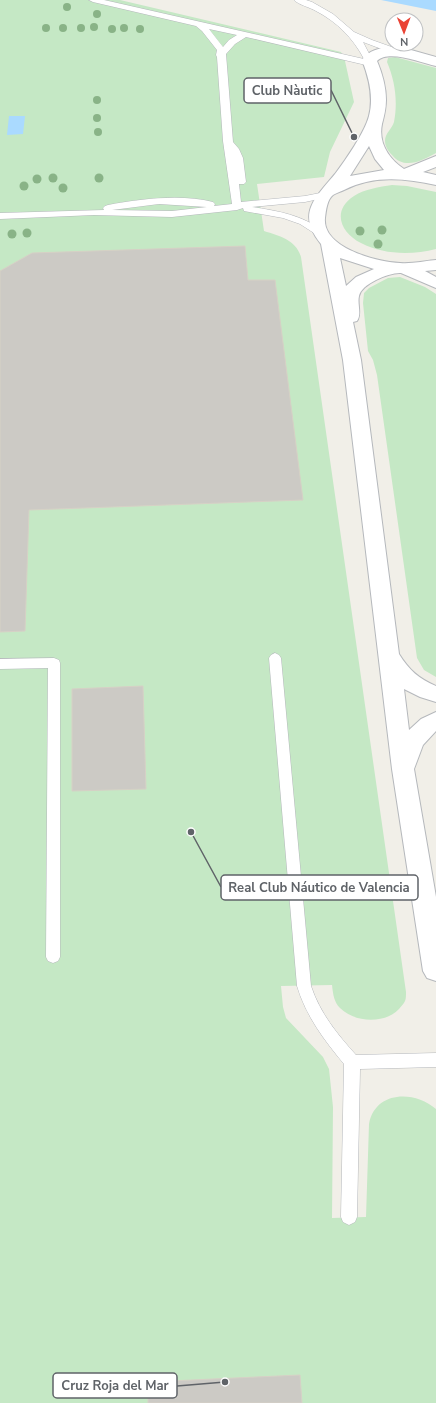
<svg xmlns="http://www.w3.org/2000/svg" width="436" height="1403" viewBox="0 0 436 1403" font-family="'Nunito Sans',sans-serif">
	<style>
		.green { fill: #c5e8c5 }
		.water { fill: #aadaff }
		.building { fill: #cccac5; stroke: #d6d1c6 }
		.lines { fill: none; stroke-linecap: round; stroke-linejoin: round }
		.lane-casing { stroke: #b5b8bc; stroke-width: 1 }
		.street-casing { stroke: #b5b8bc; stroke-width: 2 }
		.lane { fill: #fff; fill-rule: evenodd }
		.street { fill: #fff; fill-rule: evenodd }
		.tree { fill: #89b387 }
		.leader { fill: none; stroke: #5f6368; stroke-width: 1.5 }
		.callout-dot { fill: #5f6368; stroke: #fff; stroke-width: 1.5 }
		.callout { fill: #fff; stroke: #5f6368; stroke-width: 1.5 }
		.callout-label { font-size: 13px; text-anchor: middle; font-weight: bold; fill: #5f6368 }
	</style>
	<rect width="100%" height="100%" fill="#f1efe8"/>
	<path class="green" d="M 0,0 L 120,0 L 341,52 L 345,61 L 354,102 L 330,152 L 324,177 L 257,184 L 264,231 C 280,236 296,240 301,257 L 406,992 C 406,995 406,999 405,1001 C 404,1004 401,1006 399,1009 C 385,1024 355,1023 340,1008 C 334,1002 333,994 332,985 L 281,986 L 283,1007 L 286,1018 L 323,1057 L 329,1069 L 333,1107 L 332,1218 L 366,1217 L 369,1124 C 375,1091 414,1090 436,1109 L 436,1403 L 0,1403 Z
		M 395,57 L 436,68 L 436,153 C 422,161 404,170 392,155 C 388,151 385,146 385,141 C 385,133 392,129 394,122 C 398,101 395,81 387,62 L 388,58 Z
		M 392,185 L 407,186 L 436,192 L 436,249 C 412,255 384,255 361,243 C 341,233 331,211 354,196 C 365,189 379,187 392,185 Z
		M 400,277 L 425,287 L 436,294 L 436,677 L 424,670 L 417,658 L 377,375 L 373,360 L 368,351 L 363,303 L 364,293 L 369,288 L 388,278 Z"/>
	<path class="water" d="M 381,0 L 436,0 L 436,11 Z
		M 9,116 L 25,116 L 23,134 L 7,135 Z"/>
	<path class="building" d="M 245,246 L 248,280 L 275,280 L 303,500 L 29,510 L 25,631 L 0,632 L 0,271 L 32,253 Z
		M 143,686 L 146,789 L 72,791 L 72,689 Z
		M 300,1375 L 302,1403 L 148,1403 L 148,1382 Z"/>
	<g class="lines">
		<defs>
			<path id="lane" d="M 89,0 L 104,0 L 364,59 C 353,38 337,22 316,11 C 309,7 299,5 294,0 L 306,0 L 312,2 L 333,14 L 354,32 L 372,40 L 403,51 L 404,53 L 403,55 L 400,56 L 363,42 L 374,63 L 370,66 L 246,37 L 235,44 L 226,54 L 233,142 L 239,149 L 243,158 L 246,182 L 244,184 L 239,184 L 241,202 L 305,196 L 325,192 L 328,193 L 330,195 L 328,197 L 305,202 L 252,207 C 278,211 302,215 323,231 L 325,233 L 323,235 L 317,235 L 300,224 L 283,218 L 244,211 L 243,208 L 237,210 L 172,217 L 94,215 L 0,219 L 0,213 L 104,210 L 103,208 L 105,206 L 108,205 C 140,199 181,194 213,202 L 215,204 L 214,206 L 232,204 L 223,141 L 217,57 L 216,55 L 217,50 L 202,31 L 196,26 L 93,2 ZM 209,29 L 237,35 L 229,40 L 223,47 ZM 159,204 L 207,207 L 172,211 L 112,210 Z
				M 275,653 L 279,655 L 281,658 L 311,986 C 320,1013 337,1034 356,1055 L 436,1053 L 436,1067 L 360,1069 L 357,1217 L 355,1222 L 349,1225 L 343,1222 L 341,1217 L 344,1064 C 324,1040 306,1016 297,986 L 269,658 L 271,655 Z
				M 54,658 L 59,660 L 60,663 L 60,957 L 58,961 L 53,963 L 48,961 L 46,957 L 48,668 L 0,669 L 0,659 Z"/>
			<path id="street" d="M 391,47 L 411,50 L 436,57 L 436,66 C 421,63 389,49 377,61 C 382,73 386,86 386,100 C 386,109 384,116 382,124 C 378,143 389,159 404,169 L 436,156 L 436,167 L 423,172 L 436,175 L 436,185 C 405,178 373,175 344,190 C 340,192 336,193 333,195 C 327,200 326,210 325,218 C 322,248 377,262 400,263 C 412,264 424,261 436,260 L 436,270 L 425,271 L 436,277 L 436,288 L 401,273 C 390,272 361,284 359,296 C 357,304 362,314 357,321 L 353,322 L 361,360 L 399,654 C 409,670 419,679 436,686 L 436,702 L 420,697 L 404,689 L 409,730 L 421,719 L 436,712 L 436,731 L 423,745 L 414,769 L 436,897 L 436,981 L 427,978 L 423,971 L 392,769 L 343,360 L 321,244 C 296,214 315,198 335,174 C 345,161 365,132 369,116 C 374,97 369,78 362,60 C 369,50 379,48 391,47 ZM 369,146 L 375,159 L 384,170 L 350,176 ZM 340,258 L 374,269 L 356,277 L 346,286 Z"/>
		</defs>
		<use href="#lane" class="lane-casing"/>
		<use href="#street" class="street-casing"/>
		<use href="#lane" class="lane"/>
		<use href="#street" class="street"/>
	</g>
	<g class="tree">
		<circle cx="67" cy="7" r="4"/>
		<circle cx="97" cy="14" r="4"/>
		<circle cx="94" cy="27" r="4"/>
		<circle cx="46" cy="28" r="4"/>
		<circle cx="63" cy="28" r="4"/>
		<circle cx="81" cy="28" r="4"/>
		<circle cx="124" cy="28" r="4"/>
		<circle cx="112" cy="29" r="4"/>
		<circle cx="140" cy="29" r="4"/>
		<circle cx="97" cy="100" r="4"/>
		<circle cx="97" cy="118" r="4"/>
		<circle cx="98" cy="132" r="4"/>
		<circle cx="53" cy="178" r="4.5"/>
		<circle cx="99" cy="178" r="4.5"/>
		<circle cx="37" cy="179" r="4.5"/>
		<circle cx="24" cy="186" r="4.5"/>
		<circle cx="63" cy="188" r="4.5"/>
		<circle cx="382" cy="230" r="4.5"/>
		<circle cx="360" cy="231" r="4.5"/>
		<circle cx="27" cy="233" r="4.5"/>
		<circle cx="12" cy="234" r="4.5"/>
		<circle cx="378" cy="244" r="4.5"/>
	</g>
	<path class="leader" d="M354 137L331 90M191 832L221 887M225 1382L177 1386"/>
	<g class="callout-dot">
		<circle cx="354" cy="137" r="4"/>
		<circle cx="191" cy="832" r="4"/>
		<circle cx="225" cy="1382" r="4"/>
	</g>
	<g class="callout">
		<rect x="244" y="78" width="87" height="25" rx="4"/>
		<rect x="221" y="875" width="197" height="25" rx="4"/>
		<rect x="53" y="1373" width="124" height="25" rx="4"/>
	</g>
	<g class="callout-label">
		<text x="287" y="95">Club Nàutic</text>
		<text x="319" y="892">Real Club Náutico de Valencia</text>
		<text x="115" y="1390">Cruz Roja del Mar</text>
	</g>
	<g transform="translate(404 32) rotate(179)"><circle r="19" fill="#ffffff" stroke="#bfc1c3"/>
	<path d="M0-3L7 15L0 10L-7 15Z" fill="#ea4335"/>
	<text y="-6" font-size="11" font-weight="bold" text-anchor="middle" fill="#5f6368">N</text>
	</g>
</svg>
